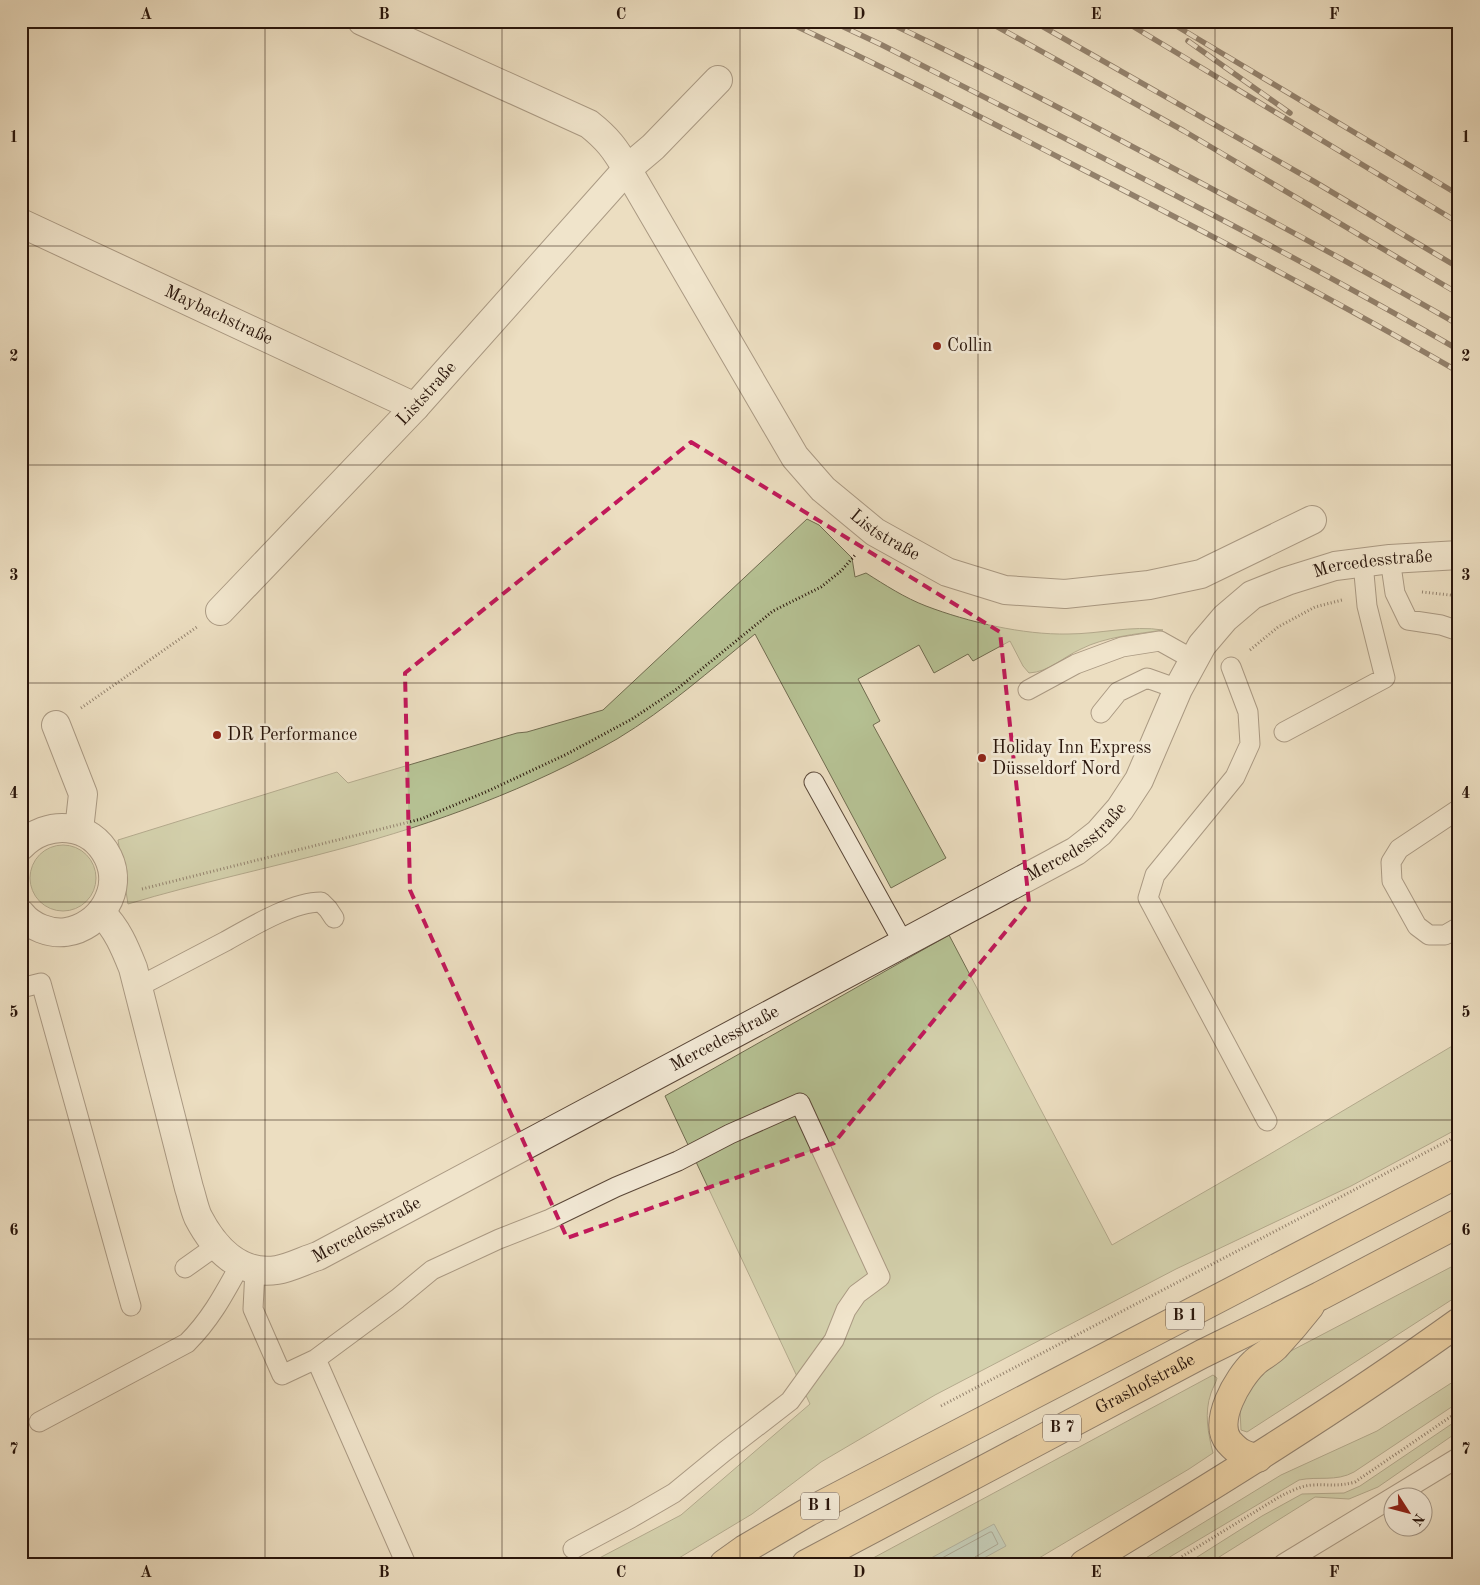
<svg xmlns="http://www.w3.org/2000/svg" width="1480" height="1585" viewBox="0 0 1480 1585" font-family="'Old Standard TT',serif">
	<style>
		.green { fill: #b6c294; stroke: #706c50 }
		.water { fill: #99bcb2; stroke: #6c796f }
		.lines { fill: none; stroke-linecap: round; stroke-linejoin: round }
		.shore { stroke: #61685e; stroke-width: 1 }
		.lane-casing { stroke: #5a4738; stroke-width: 21 }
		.street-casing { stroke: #5a4738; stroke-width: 30 }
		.primary-casing { stroke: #29150b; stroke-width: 30 }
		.path { stroke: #29150b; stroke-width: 3; stroke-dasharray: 1 2.5; stroke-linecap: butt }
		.lane { stroke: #f3ead7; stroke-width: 19 }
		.street { stroke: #f3ead7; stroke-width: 28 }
		.primary { stroke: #e6bf80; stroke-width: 28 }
		.rail-casing { stroke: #29150b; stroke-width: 5.5 }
		.rail { stroke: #f3ead7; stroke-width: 4; stroke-dasharray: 11; stroke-linecap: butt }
		.marked { fill: none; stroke: #c2185b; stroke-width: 4; stroke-dasharray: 10 6; stroke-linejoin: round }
		.grid { fill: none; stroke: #29150b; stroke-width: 1; stroke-opacity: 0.55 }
		.poi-dot { fill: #8f2418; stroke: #f3ead7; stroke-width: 2 }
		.labels { text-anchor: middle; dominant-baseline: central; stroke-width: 5; stroke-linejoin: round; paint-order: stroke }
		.shield { fill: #f3ead7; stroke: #665548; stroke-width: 1 }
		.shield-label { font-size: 16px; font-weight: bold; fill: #29150b }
		.street-label { font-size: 18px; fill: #29150b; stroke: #f3ead7 }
		.poi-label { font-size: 18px; fill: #29150b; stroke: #f3ead7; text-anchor: start }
		.neatline { fill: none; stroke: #29150b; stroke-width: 2 }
		.grid-label { font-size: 16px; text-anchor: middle; font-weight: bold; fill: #29150b }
	</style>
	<rect width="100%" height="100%" fill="#ecdec1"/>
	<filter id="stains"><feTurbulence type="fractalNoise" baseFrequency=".004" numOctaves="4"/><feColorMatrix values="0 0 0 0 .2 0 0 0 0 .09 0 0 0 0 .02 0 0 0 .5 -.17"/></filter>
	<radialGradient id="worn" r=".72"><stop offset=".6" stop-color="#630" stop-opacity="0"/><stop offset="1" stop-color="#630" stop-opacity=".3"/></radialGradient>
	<path class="green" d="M 807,519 L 819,525 L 852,558 L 855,577 L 866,573 C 885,585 905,598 926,606 C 968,622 1023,635 1068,634 C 1100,634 1132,625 1163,630 C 1137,634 1104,637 1081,649 C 1063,657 1049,672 1029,673 L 1023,666 L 1010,641 L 973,661 L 968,654 L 934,673 L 919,645 L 858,679 L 880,721 L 873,725 L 946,858 L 891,888 L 755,634 C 710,670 667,709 617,739 C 532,788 434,824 340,849 C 270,868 198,883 128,904 L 118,840 L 337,772 L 348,783 L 517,733 L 527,732 L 603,710 Z
		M30 878a33 33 0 1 1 66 0a33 33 0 1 1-66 0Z
		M 949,935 L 1112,1245 L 1265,1157 L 1459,1042 L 1459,1128 L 1351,1186 L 1176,1269 L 935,1395 L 821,1462 L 752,1514 L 669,1564 L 588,1564 L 681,1515 L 810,1404 L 665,1096 Z
		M 1459,1261 L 1459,1295 L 1247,1432 L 1241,1430 L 1240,1410 L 1248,1391 L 1262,1374 L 1287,1353 L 1453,1266 Z
		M 1213,1375 L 1217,1378 C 1216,1383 1213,1387 1211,1393 C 1204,1413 1208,1433 1213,1453 L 1189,1469 L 1029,1564 L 862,1564 Z
		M 1459,1378 L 1459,1402 L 1354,1472 C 1336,1482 1318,1476 1299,1480 L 1158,1564 L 1136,1564 L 1281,1475 L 1377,1431 Z
		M 1459,1419 L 1459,1431 L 1378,1487 L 1349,1499 L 1315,1497 L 1208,1564 L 1186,1564 L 1262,1516 L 1302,1494 L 1344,1493 L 1360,1486 Z"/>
	<path class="water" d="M 994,1524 L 1006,1546 L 973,1564 L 920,1564 Z"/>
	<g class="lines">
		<path class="shore" d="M 931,1564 L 990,1532 L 992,1532 L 998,1544 L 975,1557 L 972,1564"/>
		<defs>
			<path id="lane" d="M 1390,559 L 1395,593 L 1408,620 L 1441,625 L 1459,631
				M 1231,667 L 1248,712 L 1250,744 L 1235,777 L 1155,875 L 1148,898 L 1267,1121
				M 1028,690 L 1076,664 L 1122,647 L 1160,641 L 1194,660
				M 1101,713 L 1118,692 L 1147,678 L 1178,689
				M 1284,732 L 1385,678 L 1367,606 L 1363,563
				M 814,782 L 904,944
				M 1459,809 L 1399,849 L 1391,862 L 1392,881 L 1417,926 L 1429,935 L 1445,935 L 1459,927
				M 138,987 C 167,972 197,956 226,941 C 251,927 292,902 321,902 L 328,909 L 334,918
				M 21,988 L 41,983 L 131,1306
				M 185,1268 L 216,1246
				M 255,1270 L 253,1309 L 282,1375 L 316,1359 L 406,1564
				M 316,1359 L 397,1299 L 432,1270 L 499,1239 L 550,1219 L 616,1187 L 678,1161 L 730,1134 L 800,1103 L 880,1277 L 857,1294 L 846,1310 L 834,1340 L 790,1401 L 724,1452 L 674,1493 L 631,1518 L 573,1549
				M 39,1422 L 187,1343 C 211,1319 224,1294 240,1265
				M 1283,1564 L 1459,1457"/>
			<g id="street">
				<path id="s1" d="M 362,21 L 589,124 C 608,139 615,149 627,169 L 795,457 L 823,489 L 875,532 L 947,572 L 1005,590 L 1065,594 L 1149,585 L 1201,574 L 1312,520"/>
				<path id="s2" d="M 21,223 L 415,407"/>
				<path id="s3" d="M 220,611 L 415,407 L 627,169 L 653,147 L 718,80"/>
				<path d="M 56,725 L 83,794 L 79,830"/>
				<path d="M 21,846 C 47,819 91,822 108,857 C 124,890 100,927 66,932 C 50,934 31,927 21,914"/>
				<path id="s4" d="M 101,913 C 117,928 125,948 133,968 L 189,1188 C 192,1197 194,1208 198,1217 C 214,1248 240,1276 277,1270 C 290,1268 305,1260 318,1256 L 1076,851 L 1099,833 L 1120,809 L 1139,780 L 1178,689 L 1202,645 L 1225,618 L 1252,595 L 1287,581 L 1335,566 L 1390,559 L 1459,555"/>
			</g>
			<g id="primary">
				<path d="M 1258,1458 C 1244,1456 1238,1452 1229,1442 C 1212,1422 1238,1378 1254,1363 C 1260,1357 1269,1353 1275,1347 C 1287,1334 1299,1320 1310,1306"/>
				<path d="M 724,1564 L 745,1549 L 808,1512 L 1459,1173"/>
				<path id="s5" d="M 806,1564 L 1202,1354 L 1320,1296 L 1459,1223"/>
				<path d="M 1084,1564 C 1211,1487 1338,1409 1459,1322"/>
			</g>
		</defs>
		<use href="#lane" class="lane-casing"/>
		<use href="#street" class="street-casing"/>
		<use href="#primary" class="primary-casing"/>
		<path class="path" d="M 1422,592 L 1459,596
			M 1250,650 L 1278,627 L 1315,607 L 1342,600
			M 81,708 L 197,627
			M 142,889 L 421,819 L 488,791 L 567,754 L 632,719 L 677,689 L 773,611 L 821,587 L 841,571 L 856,554
			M 941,1406 L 1459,1135
			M 686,1564 L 696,1558
			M 1170,1564 L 1279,1497 C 1289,1492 1300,1486 1312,1485 C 1328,1484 1338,1487 1355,1482 L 1459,1411"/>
		<use href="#lane" class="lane"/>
		<use href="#street" class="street"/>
		<use href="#primary" class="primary"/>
		<defs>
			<path id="rail" d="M 785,21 C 880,65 973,113 1066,161 C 1198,228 1330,297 1459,372
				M 831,21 L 882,45 C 1076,144 1270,241 1459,350
				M 885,21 C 964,58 1041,98 1118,139 C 1232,199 1346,260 1459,325
				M 987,21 L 1184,131 L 1459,294
				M 1033,21 L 1315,182 L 1459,268
				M 1124,21 L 1459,223
				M 1168,21 L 1459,195
				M 1188,41 L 1290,113"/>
		</defs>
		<use href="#rail" class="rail-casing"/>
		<use href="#rail" class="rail"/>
	</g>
	<path d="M0 0H1480V1585H0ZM 691,442 L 1000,632 L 1029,903 L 834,1143 L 567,1238 L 410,890 L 405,673 Z" fill="#ecdec1" fill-opacity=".55" fill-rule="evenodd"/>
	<path class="marked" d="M 691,442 L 1000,632 L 1029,903 L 834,1143 L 567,1238 L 410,890 L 405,673 Z"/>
	<path class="grid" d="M 265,21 L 265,1564M 502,21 L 502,1564M 740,21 L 740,1564M 978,21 L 978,1564M 1215,21 L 1215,1564M 21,246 L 1459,246M 21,465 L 1459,465M 21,683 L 1459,683M 21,902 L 1459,902M 21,1120 L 1459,1120M 21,1339 L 1459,1339"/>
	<g class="poi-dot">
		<circle cx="937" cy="346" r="5"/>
		<circle cx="217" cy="735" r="5"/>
		<circle cx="982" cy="758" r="5"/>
	</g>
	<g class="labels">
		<g class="shield">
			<rect x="1166" y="1302.5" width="38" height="27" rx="4"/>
			<rect x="1043" y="1414.5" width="38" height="27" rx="4"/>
			<rect x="801" y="1492.5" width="38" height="27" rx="4"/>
		</g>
		<g class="shield-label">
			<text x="1185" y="1316">B 1</text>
			<text x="1062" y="1428">B 7</text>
			<text x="820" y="1506">B 1</text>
		</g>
		<g class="street-label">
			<text stroke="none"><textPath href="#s2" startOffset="218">Maybachstraße</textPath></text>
			<text stroke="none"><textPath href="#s3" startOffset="300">Liststraße</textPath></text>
			<text stroke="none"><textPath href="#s1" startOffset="762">Liststraße</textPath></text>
			<text stroke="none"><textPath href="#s4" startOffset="1768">Mercedesstraße</textPath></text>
			<text stroke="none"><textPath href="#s4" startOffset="1332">Mercedesstraße</textPath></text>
			<text stroke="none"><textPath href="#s4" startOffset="928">Mercedesstraße</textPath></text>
			<text stroke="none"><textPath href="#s4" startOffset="522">Mercedesstraße</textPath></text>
			<text stroke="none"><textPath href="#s5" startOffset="384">Grashofstraße</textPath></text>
		</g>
		<g class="poi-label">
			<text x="947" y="346">Collin</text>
			<text x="227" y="735">DR Performance</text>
			<text x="992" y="748">Holiday Inn Express<tspan x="992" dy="21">Düsseldorf Nord</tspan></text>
		</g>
	</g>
	<rect width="1480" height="1585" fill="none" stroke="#ecdec1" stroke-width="55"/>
	<g transform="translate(1408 1512) rotate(126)"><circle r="24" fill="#f3ead7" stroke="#a29585"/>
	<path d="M0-4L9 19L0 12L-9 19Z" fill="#8f2418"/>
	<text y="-8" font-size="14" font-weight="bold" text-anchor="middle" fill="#29150b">N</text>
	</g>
	<rect x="28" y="28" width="1424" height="1530" class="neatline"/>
	<g class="grid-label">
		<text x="146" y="19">A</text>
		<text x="384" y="19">B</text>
		<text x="621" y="19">C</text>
		<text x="859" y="19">D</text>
		<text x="1096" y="19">E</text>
		<text x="1334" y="19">F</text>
		<text x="14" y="142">1</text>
		<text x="1466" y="142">1</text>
		<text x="14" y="361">2</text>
		<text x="1466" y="361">2</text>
		<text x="14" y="580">3</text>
		<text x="1466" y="580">3</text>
		<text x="14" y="798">4</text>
		<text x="1466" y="798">4</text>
		<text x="14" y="1017">5</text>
		<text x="1466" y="1017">5</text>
		<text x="14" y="1235">6</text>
		<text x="1466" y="1235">6</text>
		<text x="14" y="1454">7</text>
		<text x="1466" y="1454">7</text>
		<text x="146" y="1577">A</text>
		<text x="384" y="1577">B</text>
		<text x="621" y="1577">C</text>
		<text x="859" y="1577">D</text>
		<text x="1096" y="1577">E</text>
		<text x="1334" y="1577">F</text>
	</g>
	<rect width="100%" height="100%" filter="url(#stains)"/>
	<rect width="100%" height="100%" fill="url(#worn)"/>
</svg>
